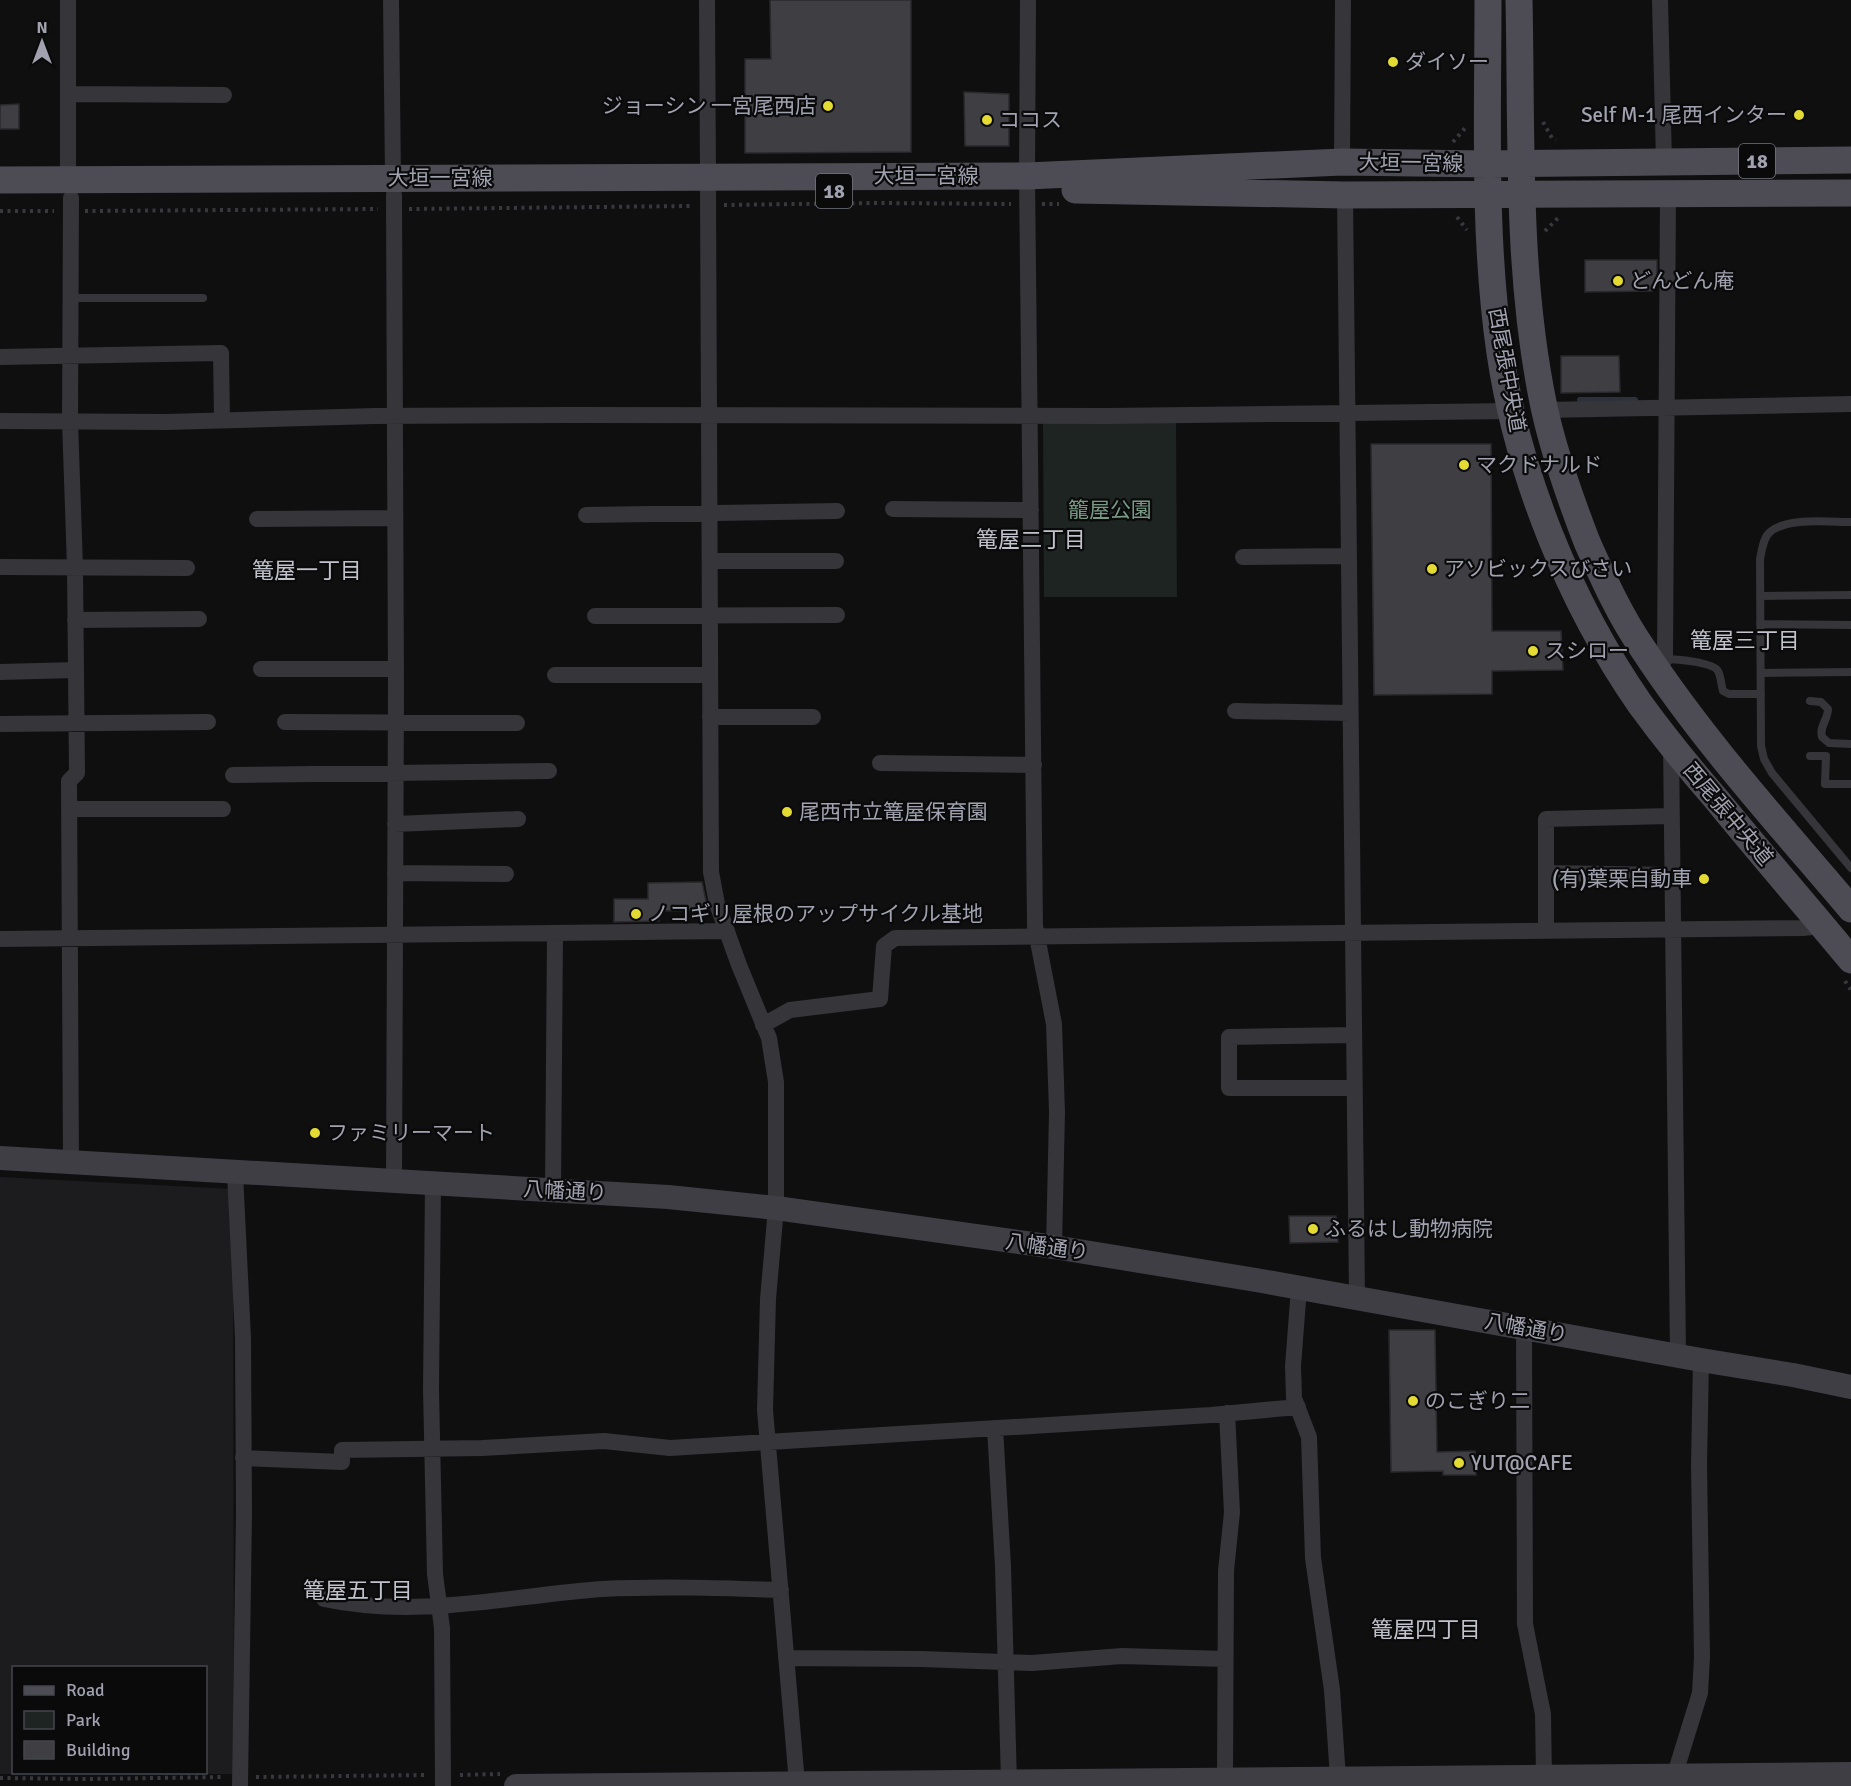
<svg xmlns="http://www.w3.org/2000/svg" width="1851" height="1786" viewBox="0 0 1851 1786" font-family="Signika,'Noto Sans JP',sans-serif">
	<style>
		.built { fill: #1c1b1d; fill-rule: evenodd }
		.green { fill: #1e2421 }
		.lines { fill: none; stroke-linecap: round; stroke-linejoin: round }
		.stream { stroke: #2e313b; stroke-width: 6 }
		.building { fill: #3f3e43; stroke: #2a292c; stroke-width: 1.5 }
		.path { stroke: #38383e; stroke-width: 4; stroke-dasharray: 3 4.5; stroke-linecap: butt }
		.lane { stroke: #35353a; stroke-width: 8 }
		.street { stroke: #35353a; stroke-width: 16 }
		.secondary { stroke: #3f3e45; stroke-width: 24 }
		.primary { stroke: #4d4c54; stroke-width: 27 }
		.poi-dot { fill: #e3da34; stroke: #0a0a0b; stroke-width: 2 }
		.labels { text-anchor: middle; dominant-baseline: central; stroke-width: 4.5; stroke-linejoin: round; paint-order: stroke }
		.shield { fill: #0a0a0b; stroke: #74747e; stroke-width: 1.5 }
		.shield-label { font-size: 20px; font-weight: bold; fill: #a1a1b0 }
		.poi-label { font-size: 21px; fill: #a1a1b0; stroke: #0a0a0b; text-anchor: start }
		.street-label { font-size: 21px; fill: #a1a1b0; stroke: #0a0a0b }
		.park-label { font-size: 21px; fill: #799a84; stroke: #0a0a0b }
		.neighbourhood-label { font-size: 22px; fill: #c2c2cc; stroke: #0a0a0b }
	</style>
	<rect width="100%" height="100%" fill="#0f0f10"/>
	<path class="built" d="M 0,1177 L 233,1189 L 234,1774 L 0,1774 ZM 14,1668 L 206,1668 L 206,1772 L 14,1772 Z"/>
	<path class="green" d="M 1043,422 L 1176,422 L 1177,597 L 1044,597 Z"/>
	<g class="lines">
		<path class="stream" d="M 1580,400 L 1635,400"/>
	</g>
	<path class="building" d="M 770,0 L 911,0 L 911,152 L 745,153 L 745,59 L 771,59 Z
		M 964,92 L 1009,94 L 1009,146 L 965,146 Z
		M 19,104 L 19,129 L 0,129 L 0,105 Z
		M 1585,260 L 1657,260 L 1657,285 L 1652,285 L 1652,291 L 1585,292 Z
		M 1561,356 L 1619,356 L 1620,392 L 1561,393 Z
		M 1371,444 L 1491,444 L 1492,631 L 1561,631 L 1563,670 L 1492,671 L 1492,694 L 1374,695 Z
		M 702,882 L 708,910 L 659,911 L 659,921 L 614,922 L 614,899 L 648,899 L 648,883 Z
		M 1289,1216 L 1336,1216 L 1338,1242 L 1290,1243 Z
		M 1389,1330 L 1435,1330 L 1437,1452 L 1475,1451 L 1476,1475 L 1443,1475 L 1443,1471 L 1391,1472 Z"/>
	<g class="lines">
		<path class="path" d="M 1543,122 L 1552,138 L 1556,140
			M 1453,142 L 1466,127
			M 1042,204 L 1059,204
			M 724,205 L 876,203 L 1011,204
			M 409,209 L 693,206
			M 0,211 L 54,211
			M 85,211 L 378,209
			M 1457,217 L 1467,230
			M 1545,231 L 1559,217
			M 1845,981 L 1851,990
			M 460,1775 L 500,1774
			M 256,1777 L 428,1775
			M 0,1778 L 89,1779 L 224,1777"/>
		<path class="lane" d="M 71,298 L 203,298
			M 1851,522 C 1829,522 1787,517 1770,532 C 1763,538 1762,550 1760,559 L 1761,746 L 1764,759 L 1772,773 L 1851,868
			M 1760,596 L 1851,595
			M 1760,624 L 1851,625
			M 1665,659 C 1675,659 1713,662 1718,671 C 1721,676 1721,685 1723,691 L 1729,694 L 1761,694
			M 1761,673 L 1851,672
			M 1810,701 L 1821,702 L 1828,709 C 1828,720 1819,726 1822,737 L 1829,743 L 1851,744
			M 1810,756 L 1826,756 L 1825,784 L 1851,784"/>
		<path class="street" d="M 391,0 L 393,178
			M 707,0 L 708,177
			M 1028,0 L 1027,176 L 1035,926 L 1054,1024 L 1057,1112 L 1054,1247
			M 1660,0 L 1664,162
			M 69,94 L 224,95
			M 1342,162 L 1343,0
			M 68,180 L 68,0
			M 708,192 L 711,872 L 717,904 L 739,965 L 769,1038 L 776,1082 L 776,1208 L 768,1299 L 765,1410 L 797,1783
			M 1345,195 L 1357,1298
			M 71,198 L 70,421 L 75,567 L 77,773 L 69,781 L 71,1163
			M 0,357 L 221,353 L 222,420
			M 1545,410 L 1851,404
			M 0,421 L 166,422 L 374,416 L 568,415 L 1107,416 L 1512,411
			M 893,509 L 1031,510
			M 586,515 L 837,511
			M 257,519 L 395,518
			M 1243,557 L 1348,556
			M 710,561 L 836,561
			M 0,567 L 187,568
			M 595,616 L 837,615
			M 75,620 L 199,619
			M 1654,666 L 1665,659 L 1668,193
			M 261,669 L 396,669
			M 0,672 L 76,670
			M 555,675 L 710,675
			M 1235,711 L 1350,713
			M 710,717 L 813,717
			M 285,722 L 517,723
			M 0,724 L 208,722
			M 1671,745 L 1678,1355
			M 880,763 L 1034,765
			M 233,775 L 549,771
			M 69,809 L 223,809
			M 395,824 L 518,819
			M 395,873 L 506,874
			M 1546,873 L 1672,875
			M 1546,930 L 1546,819 L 1671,816
			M 0,939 L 727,931
			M 763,1025 L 790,1010 L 880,999 L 884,946 L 895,938 L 1803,928 L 1821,926
			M 1354,1035 L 1229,1037 L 1229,1088 L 1354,1088
			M 235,1173 L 243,1338 L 244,1513 L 240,1786
			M 394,1181 L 396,688 L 394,195
			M 433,1184 L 431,1390 L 435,1574 L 442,1628 L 443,1786
			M 553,1190 L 555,933
			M 1299,1288 L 1293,1366 L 1294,1398 L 1309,1437 L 1313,1558 L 1332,1690 L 1338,1778
			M 1524,1328 L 1525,1624 L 1543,1714 L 1544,1777
			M 995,1428 L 1003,1566 L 1009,1782
			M 243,1458 L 342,1462 L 342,1450 L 482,1448 L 604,1441 L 670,1448 L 1211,1415 L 1298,1407
			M 324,1599 C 418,1619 508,1596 602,1589 C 661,1586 721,1588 781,1590
			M 786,1658 L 921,1659 L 1032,1663 L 1122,1656 L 1225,1659
			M 1225,1779 L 1226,1571 L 1232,1512 L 1227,1413
			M 1676,1785 L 1678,1764 L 1700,1693 L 1702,1657 L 1699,1465 L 1701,1360"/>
		<path class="secondary" d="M 0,1158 L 668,1197 L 776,1208 L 1054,1247 L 1256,1280 L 1701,1360 L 1793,1375 L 1851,1387
			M 516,1786 L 1851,1774"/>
		<path class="primary" d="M 1488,0 C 1488,118 1483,236 1500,353 C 1518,475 1570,603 1640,704 C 1664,737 1690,769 1717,800 C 1761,854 1807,907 1851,960
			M 1519,0 C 1522,136 1516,274 1544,407 C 1554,453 1570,498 1587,542 C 1603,578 1620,616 1643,649 C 1704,742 1779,824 1851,909
			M 0,180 L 1027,176 L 1342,162 L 1488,164 L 1851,160
			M 1075,190 L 1345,195 L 1851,193"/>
	</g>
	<g class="poi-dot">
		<circle cx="1393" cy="62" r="6"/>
		<circle cx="828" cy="106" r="6"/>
		<circle cx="1799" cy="115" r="6"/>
		<circle cx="987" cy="120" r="6"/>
		<circle cx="1618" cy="281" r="6"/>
		<circle cx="1464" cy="465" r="6"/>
		<circle cx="1432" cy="569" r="6"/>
		<circle cx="1533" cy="651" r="6"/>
		<circle cx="787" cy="812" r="6"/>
		<circle cx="1704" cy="879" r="6"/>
		<circle cx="636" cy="914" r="6"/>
		<circle cx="315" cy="1133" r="6"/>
		<circle cx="1313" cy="1229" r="6"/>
		<circle cx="1413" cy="1401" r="6"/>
		<circle cx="1459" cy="1463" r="6"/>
	</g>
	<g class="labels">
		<g class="shield">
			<rect x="1739" y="144" width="36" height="34" rx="4.5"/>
			<rect x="816" y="174" width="36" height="34" rx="4.5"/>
		</g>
		<g class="shield-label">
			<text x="1757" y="161">18</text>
			<text x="834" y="191">18</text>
		</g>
		<g class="poi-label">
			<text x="1405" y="62">ダイソー</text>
			<text x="816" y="106" text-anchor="end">ジョーシン 一宮尾西店</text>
			<text x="1787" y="115" text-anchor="end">Self M-1 尾西インター</text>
			<text x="999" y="120">ココス</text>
			<text x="1630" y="281">どんどん庵</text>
			<text x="1476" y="465">マクドナルド</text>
			<text x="1444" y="569">アソビックスびさい</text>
			<text x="1545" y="651">スシロー</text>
			<text x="799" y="812">尾西市立篭屋保育園</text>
			<text x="1692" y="879" text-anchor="end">(有)葉栗自動車</text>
			<text x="648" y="914">ノコギリ屋根のアップサイクル基地</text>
			<text x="327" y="1133">ファミリーマート</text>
			<text x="1325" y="1229">ふるはし動物病院</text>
			<text x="1425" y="1401">のこぎり二</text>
			<text x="1471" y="1463">YUT@CAFE</text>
		</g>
		<g class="street-label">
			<text transform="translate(1411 163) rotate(1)">大垣一宮線</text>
			<text x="926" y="176">大垣一宮線</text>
			<text x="440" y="178">大垣一宮線</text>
			<text transform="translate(1507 370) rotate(80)">西尾張中央道</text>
			<text transform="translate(1728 814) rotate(50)">西尾張中央道</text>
			<text transform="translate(565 1191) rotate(3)">八幡通り</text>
			<text transform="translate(1047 1247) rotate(8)">八幡通り</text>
			<text transform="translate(1526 1328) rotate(10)">八幡通り</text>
		</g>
		<g class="park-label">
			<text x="1110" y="510">籠屋公園</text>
		</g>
		<g class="neighbourhood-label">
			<text x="1031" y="539">篭屋二丁目</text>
			<text x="307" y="570">篭屋一丁目</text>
			<text x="1745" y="640">篭屋三丁目</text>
			<text x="358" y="1590">篭屋五丁目</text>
			<text x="1426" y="1629">篭屋四丁目</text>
		</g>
	</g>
	<rect x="12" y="1666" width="195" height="108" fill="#0a0a0b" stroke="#46464d" stroke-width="1.5"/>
	<rect x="24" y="1686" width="30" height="9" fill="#4d4c54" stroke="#46464d" stroke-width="1.5"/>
	<text x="66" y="1696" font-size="18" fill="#a1a1b0">Road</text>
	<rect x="24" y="1711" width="30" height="18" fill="#1e2421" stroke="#46464d" stroke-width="1.5"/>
	<text x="66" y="1726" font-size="18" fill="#a1a1b0">Park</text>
	<rect x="24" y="1741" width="30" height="18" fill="#3f3e43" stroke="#46464d" stroke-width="1.5"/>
	<text x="66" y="1756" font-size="18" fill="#a1a1b0">Building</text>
	<g transform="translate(42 42)" stroke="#0a0a0b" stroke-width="4.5" paint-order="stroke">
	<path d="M0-4.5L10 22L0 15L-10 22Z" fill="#a1a1b0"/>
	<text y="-9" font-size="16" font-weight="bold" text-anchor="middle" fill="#a1a1b0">N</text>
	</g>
</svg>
